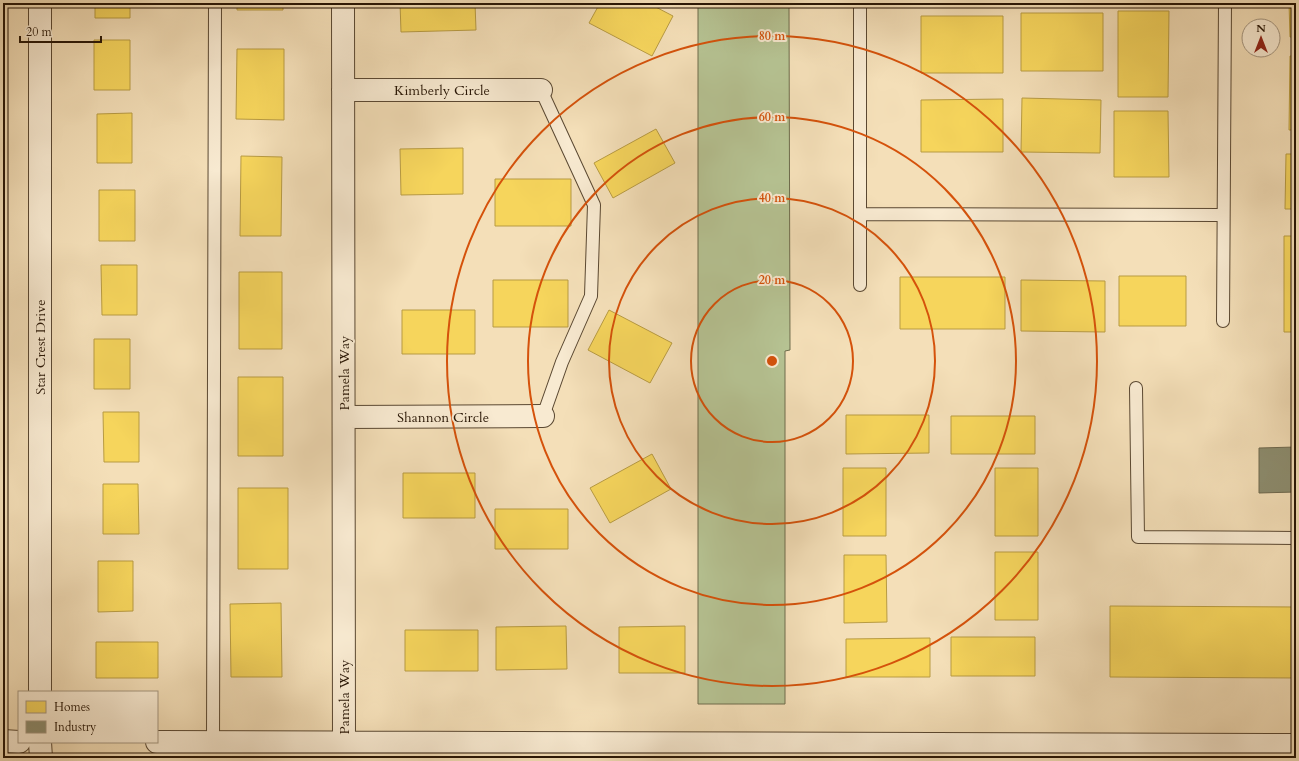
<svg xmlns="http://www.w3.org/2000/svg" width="1299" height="761" viewBox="0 0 1299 761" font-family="Cardo,serif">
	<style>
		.green { fill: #b6c393; stroke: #6e6c4c }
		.homes { fill: #f6d55c; stroke: #b89b42 }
		.industry { fill: #8c8c6e; stroke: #6e684e }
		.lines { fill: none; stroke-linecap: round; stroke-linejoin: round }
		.service-casing { stroke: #5a4832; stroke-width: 14 }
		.minor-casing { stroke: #5a4832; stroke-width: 24 }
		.service { stroke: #f8ead1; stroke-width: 12 }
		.minor { stroke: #f8ead1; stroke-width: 22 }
		.ring { fill: none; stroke: #d5520b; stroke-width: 2 }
		.labels { text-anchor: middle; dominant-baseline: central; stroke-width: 4; stroke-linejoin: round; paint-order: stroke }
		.street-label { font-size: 14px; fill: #271505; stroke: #f8ead1 }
		.centre { fill: #d5520b; stroke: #f8ead1; stroke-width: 2 }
		.ring-label { font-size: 12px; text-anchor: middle; font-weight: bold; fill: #d5520b; stroke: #f8ead1; stroke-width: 4; stroke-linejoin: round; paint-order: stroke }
	</style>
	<rect width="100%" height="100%" fill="#f4dfb8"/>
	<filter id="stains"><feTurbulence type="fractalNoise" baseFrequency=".005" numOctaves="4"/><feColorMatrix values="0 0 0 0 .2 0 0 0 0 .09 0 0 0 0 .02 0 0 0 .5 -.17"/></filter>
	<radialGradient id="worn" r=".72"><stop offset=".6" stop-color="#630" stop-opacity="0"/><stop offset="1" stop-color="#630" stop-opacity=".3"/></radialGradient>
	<path class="green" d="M 698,3 L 789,3 L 790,350 L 785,351 L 785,704 L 698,704 Z"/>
	<path class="homes" d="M 95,3 L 130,3 L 130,18 L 95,18 Z
		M 237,3 L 283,3 L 283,10 L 237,10 Z
		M 400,3 L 475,3 L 476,30 L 401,32 Z
		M 600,3 L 648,3 L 673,16 L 652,56 L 589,23 Z
		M 1289,3 L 1296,3 L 1296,37 L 1290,37 Z
		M 1118,11 L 1169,11 L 1168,97 L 1118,97 Z
		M 1021,13 L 1103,13 L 1103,71 L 1021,71 Z
		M 921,16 L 1003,16 L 1003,73 L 921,73 Z
		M 94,40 L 130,40 L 130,90 L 94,90 Z
		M 237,49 L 284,49 L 284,120 L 236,119 Z
		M 1290,56 L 1296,56 L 1296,130 L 1289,130 Z
		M 1022,98 L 1101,100 L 1100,153 L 1021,152 Z
		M 1003,99 L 1003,152 L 921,152 L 921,100 Z
		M 1114,111 L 1168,111 L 1169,177 L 1114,177 Z
		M 132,113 L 132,163 L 97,163 L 97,114 Z
		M 656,129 L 675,163 L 613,198 L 594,163 Z
		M 463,148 L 463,194 L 401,195 L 400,149 Z
		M 1286,154 L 1296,154 L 1296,209 L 1285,209 Z
		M 241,156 L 282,157 L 281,236 L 240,236 Z
		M 495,179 L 571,179 L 571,226 L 495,226 Z
		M 99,190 L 135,190 L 135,241 L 99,241 Z
		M 1284,236 L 1296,236 L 1296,332 L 1284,332 Z
		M 101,265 L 137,265 L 137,315 L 102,315 Z
		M 239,272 L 282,272 L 282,349 L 239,349 Z
		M 1119,276 L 1186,276 L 1186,326 L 1119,326 Z
		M 900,277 L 1005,277 L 1005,329 L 900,329 Z
		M 493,280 L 568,280 L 568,327 L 493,327 Z
		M 1021,280 L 1105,281 L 1105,332 L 1021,331 Z
		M 402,310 L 475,310 L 475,354 L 402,354 Z
		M 609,310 L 672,343 L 650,383 L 588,350 Z
		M 94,339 L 130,339 L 130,389 L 94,389 Z
		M 238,377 L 283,377 L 283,456 L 238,456 Z
		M 103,412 L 139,412 L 139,462 L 104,462 Z
		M 846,415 L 929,415 L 929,453 L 846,454 Z
		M 951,416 L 1035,416 L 1035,454 L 951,454 Z
		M 652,454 L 671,489 L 610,523 L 590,488 Z
		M 843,468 L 886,468 L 886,536 L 843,536 Z
		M 995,468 L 1038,468 L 1038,536 L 995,536 Z
		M 403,473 L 475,473 L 475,518 L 403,518 Z
		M 103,484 L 138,484 L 139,534 L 103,534 Z
		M 238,488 L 288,488 L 288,569 L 238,569 Z
		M 495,509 L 568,509 L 568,549 L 495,549 Z
		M 995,552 L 1038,552 L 1038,620 L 995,620 Z
		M 844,555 L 886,555 L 887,622 L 844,623 Z
		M 98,561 L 133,561 L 133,611 L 98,612 Z
		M 281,603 L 282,677 L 231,677 L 230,604 Z
		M 1110,606 L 1296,607 L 1296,678 L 1110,677 Z
		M 566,626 L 567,669 L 496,670 L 496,627 Z
		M 685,626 L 685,673 L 619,673 L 619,627 Z
		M 405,630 L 478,630 L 478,671 L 405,671 Z
		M 951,637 L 1035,637 L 1035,676 L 951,676 Z
		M 930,638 L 930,677 L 846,677 L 846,639 Z
		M 96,642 L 158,642 L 158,678 L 96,678 Z"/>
	<path class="industry" d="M 1296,447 L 1296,492 L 1259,493 L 1259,448 Z"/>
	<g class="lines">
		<defs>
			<path id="service" d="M 860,3 L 860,285
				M 541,90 L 594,205 L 591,296 L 562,362 L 543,416
				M 860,214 L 1223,215
				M 1223,321 L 1225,3
				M 1136,388 L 1138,537 L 1296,538
				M 213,742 L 215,3"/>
			<path id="minor" d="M 343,3 L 344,742
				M 343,90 L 541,90
				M 344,417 L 543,416
				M 40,692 L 40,3
				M 3,741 L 19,742
				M 40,742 L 41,758
				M 157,742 L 1296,745"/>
		</defs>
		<use href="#service" class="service-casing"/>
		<use href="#minor" class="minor-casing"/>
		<use href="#service" class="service"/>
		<use href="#minor" class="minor"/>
	</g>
	<g class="ring">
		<circle cx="772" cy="361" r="81"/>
		<circle cx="772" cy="361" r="163"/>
		<circle cx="772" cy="361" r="244"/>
		<circle cx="772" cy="361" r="325"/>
	</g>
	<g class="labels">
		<g class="street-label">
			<text x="442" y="90">Kimberly Circle</text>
			<text transform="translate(40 347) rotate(-90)">Star Crest Drive</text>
			<text transform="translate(344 373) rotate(-90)">Pamela Way</text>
			<text x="443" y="417">Shannon Circle</text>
			<text transform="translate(344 697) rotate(-90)">Pamela Way</text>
		</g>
	</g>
	<circle cx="772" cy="361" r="6" class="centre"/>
	<g class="ring-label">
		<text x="772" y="40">80 m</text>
		<text x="772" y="121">60 m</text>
		<text x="772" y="202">40 m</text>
		<text x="772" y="284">20 m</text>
	</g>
	<rect width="1299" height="761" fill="none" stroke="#f4dfb8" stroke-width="16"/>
	<rect x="4" y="4" width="1291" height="753" fill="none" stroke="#271505" stroke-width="2"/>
	<rect x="8" y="8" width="1283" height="745" fill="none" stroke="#271505"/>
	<rect x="18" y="691" width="140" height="52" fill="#f8ead1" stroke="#a4957f"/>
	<rect x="26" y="701" width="20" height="12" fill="#f6d55c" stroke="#a4957f"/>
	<text x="54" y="711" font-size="12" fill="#271505">Homes</text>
	<rect x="26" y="721" width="20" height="12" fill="#8c8c6e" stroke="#a4957f"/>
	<text x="54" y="731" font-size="12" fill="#271505">Industry</text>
	<g transform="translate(1261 38)"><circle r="19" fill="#f8ead1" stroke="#a4957f"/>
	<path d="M0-3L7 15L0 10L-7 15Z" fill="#8f2418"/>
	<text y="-6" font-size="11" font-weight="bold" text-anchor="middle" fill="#271505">N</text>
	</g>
	<path d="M20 36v6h81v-6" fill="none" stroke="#271505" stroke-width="2"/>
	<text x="26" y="36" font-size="12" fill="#271505" stroke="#f8ead1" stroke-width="3" paint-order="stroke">20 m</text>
	<rect width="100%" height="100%" filter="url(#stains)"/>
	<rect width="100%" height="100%" fill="url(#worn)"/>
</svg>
